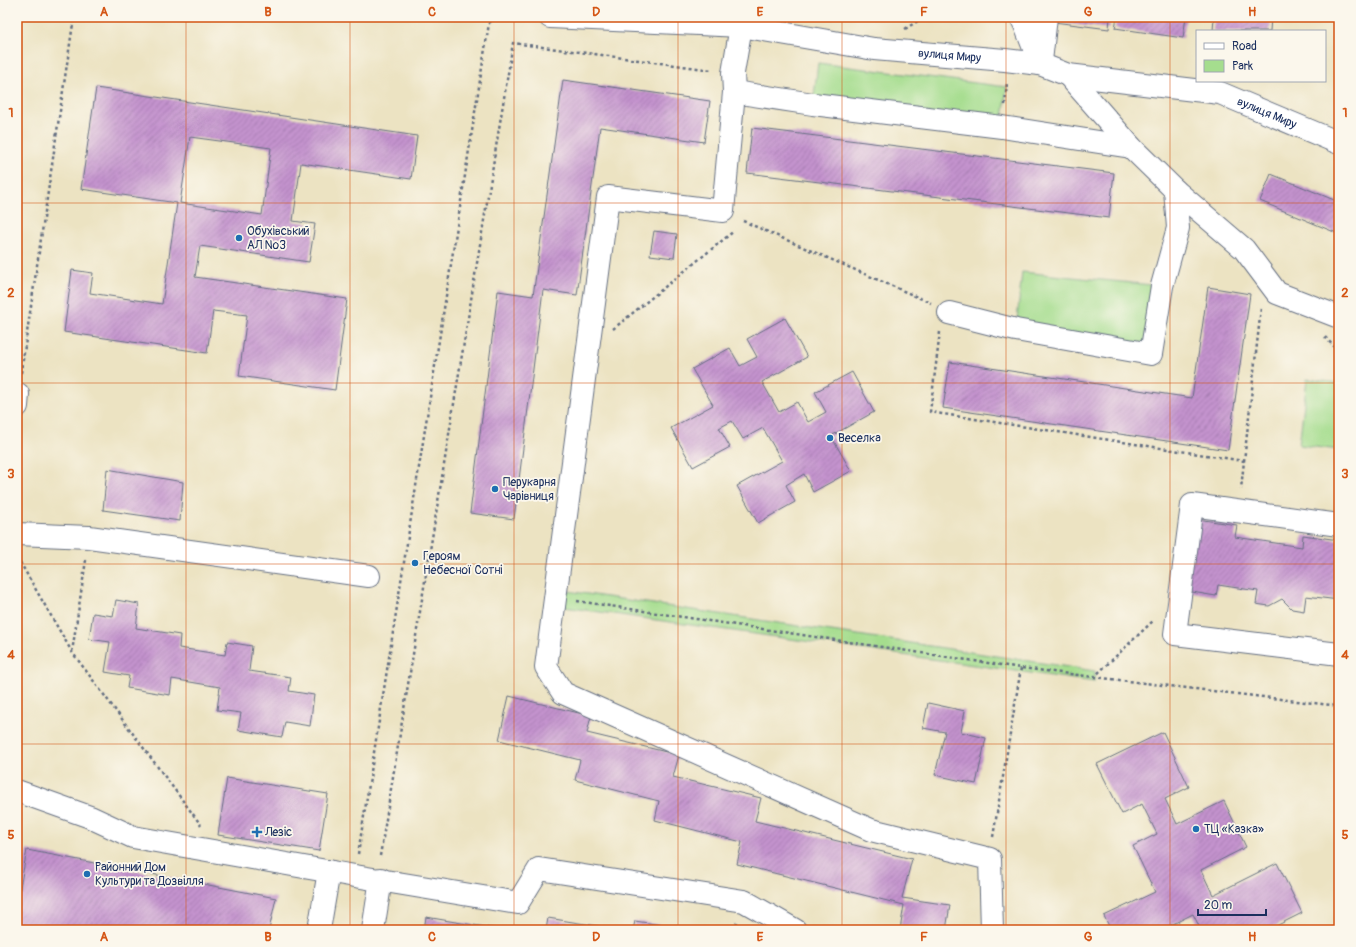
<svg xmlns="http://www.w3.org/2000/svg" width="1356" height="947" viewBox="0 0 1356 947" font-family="Pangolin,sans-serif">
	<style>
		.green { fill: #a5dd8e; stroke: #608676 }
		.building { fill: url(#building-hatch); fill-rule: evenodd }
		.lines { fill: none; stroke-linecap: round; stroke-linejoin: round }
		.minor-casing { stroke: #646e81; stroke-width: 24 }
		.path { stroke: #646e81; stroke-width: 2.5; stroke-dasharray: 3 3; stroke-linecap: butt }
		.minor { stroke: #fff; stroke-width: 22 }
		.grid { fill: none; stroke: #d45514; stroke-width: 1; stroke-opacity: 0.55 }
		.poi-dot { fill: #1f6fb2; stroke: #fbf7ec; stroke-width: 1.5 }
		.labels { text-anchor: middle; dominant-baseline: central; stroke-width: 3.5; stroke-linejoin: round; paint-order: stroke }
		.street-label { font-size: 12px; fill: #1b2f5e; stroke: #fbf7ec }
		.poi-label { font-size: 12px; fill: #1b2f5e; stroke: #fbf7ec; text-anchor: start }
		.neatline { fill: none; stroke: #d45514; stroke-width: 1.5 }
		.grid-label { font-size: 13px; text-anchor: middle; font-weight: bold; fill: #d45514 }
	</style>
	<defs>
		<pattern id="building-hatch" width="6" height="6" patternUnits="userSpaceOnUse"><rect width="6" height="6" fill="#c493ce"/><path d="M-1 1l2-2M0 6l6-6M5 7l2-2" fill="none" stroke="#9e78aa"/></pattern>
	</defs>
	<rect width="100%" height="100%" fill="#fbf7ec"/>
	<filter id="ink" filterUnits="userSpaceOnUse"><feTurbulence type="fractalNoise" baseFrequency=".025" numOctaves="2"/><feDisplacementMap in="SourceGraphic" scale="8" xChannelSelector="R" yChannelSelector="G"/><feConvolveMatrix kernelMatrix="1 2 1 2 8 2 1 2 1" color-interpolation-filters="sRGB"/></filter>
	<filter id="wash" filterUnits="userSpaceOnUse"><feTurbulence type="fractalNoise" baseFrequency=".012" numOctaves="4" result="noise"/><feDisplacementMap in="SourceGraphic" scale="16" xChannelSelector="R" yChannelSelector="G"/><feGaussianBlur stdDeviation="0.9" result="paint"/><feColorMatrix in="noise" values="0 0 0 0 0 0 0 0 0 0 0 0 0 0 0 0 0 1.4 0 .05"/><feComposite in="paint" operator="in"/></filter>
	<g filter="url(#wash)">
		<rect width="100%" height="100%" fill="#ece3c2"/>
		<path class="green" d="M 818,63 L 1007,87 L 1002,127 L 813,104 Z
			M 1022,272 L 1162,286 L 1151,354 L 1016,330 Z
			M 1307,379 L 1339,383 L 1339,450 L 1299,445 Z
			M 561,590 L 1095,671 L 1094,682 L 557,606 Z"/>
		<g id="blocks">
			<path class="building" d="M 1055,17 L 1110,17 L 1109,29 L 1054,22 Z
				M 1117,17 L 1186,17 L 1183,38 L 1115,28 Z
				M 1214,17 L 1271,17 L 1270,31 L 1213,31 Z
				M 563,80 L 710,101 L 704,142 L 600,127 L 577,295 L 543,290 L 514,519 L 470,513 L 498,291 L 533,296 Z
				M 96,88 L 417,136 L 411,179 L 301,163 L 293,221 L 315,224 L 309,262 L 200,246 L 195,277 L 347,299 L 335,390 L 239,376 L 247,315 L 213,311 L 207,353 L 64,332 L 72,270 L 93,273 L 90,293 L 162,304 L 177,203 L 81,189 ZM 190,137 L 271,148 L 262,215 L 180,203 Z
				M 752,128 L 1114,173 L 1109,218 L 747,173 Z
				M 1271,174 L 1339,202 L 1339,234 L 1260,201 Z
				M 654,231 L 677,234 L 674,258 L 650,255 Z
				M 1208,287 L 1250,294 L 1228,450 L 943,408 L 950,362 L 1192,398 Z
				M 785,318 L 807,357 L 762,382 L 779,412 L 797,402 L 808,422 L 826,412 L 815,392 L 852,372 L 874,412 L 831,436 L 851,471 L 813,492 L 804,474 L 786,485 L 795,502 L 758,523 L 737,486 L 782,461 L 763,428 L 743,439 L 732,421 L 719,428 L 730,447 L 693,467 L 671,428 L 713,405 L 692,369 L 730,348 L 740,366 L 757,357 L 747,339 Z
				M 107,469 L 183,482 L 180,521 L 103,510 Z
				M 1197,519 L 1237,525 L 1235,537 L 1302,547 L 1303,535 L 1339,540 L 1339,600 L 1306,596 L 1304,611 L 1292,609 L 1282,599 L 1269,606 L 1256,604 L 1258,591 L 1218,585 L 1216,596 L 1186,591 Z
				M 116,600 L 139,604 L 136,628 L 180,635 L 179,648 L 225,655 L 227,642 L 252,646 L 249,671 L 291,677 L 289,691 L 314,695 L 310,726 L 285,722 L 282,737 L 238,730 L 241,713 L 217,710 L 220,687 L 172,679 L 170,695 L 127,688 L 129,676 L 105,672 L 110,642 L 89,639 L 93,613 L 113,616 Z
				M 509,696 L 591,716 L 587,733 L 679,755 L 673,777 L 761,798 L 755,821 L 912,859 L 902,898 L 950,905 L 946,930 L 900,930 L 904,905 L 737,864 L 742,842 L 655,820 L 659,801 L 575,780 L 580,760 L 499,740 Z
				M 928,703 L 965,711 L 961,732 L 986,738 L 976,784 L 935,775 L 945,732 L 923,728 Z
				M 1163,732 L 1189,787 L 1165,799 L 1177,824 L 1224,801 L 1246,847 L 1201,870 L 1213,895 L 1277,863 L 1302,913 L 1268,930 L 1201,930 L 1193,914 L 1161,930 L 1111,930 L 1104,916 L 1155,892 L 1133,846 L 1157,834 L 1142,804 L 1122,814 L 1097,764 Z
				M 227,778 L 328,794 L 319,851 L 218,835 Z
				M 27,850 L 276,898 L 269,930 L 17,930 L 17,904 Z
				M 426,917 L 497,929 L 497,930 L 424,930 Z
				M 548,918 L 616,929 L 615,930 L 546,930 Z
				M 635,921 L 661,925 L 660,930 L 633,930 Z"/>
		</g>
	</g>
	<g filter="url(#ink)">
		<use href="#blocks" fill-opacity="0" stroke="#646e81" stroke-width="1"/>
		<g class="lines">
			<defs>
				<g id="minor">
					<path id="s1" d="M 550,17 L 741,26 L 874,49 L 1005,60 L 1040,64 L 1068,75 L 1220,93 L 1339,143"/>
					<path d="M 1021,17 L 1025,25 L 1040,64"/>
					<path d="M 741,26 L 733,73 L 734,92 L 723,211 L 608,197 L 546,667 L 563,693 L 871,830 L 990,859 L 992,930"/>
					<path d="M 1041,61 L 1046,17"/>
					<path d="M 1068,75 L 1131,147 L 1175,190 L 1244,249 L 1277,293 L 1339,317"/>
					<path d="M 734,92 L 813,104 L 1002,127 L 1131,147"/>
					<path d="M 949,313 L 1016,330 L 1151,354 L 1162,286 L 1178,228 L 1175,190"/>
					<path d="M 17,394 L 18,394 L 17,406"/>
					<path d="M 1339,525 L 1192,505 L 1175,634 L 1339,654"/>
					<path d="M 17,534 L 89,537 L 369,576"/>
					<path d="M 17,791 L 90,817 L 133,837 L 355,876 L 518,903 L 539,869 L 744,901 L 795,930"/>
					<path d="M 319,930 L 329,871"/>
					<path d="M 373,930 L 381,879"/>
				</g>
			</defs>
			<use href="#minor" class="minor-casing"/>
			<path class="path" d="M 905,29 L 924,17
				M 1005,105 L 1007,82
				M 743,221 L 931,303
				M 613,329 L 734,231
				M 940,332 L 930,412 L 1244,461 L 1241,489
				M 1325,337 L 1339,352
				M 21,373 L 74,17
				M 1244,461 L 1261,308
				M 17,557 L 72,652 L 201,825
				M 577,601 L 1021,668 L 1094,677 L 1154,620
				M 72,652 L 86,560
				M 1094,677 L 1339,706
				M 993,837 L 1021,668
				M 358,854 L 490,17
				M 380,856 L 513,43 L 712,70
				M 735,930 L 737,922"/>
			<use href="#minor" class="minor"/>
		</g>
	</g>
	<path class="grid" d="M 186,17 L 186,930M 350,17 L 350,930M 514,17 L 514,930M 678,17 L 678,930M 842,17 L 842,930M 1006,17 L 1006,930M 1170,17 L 1170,930M 17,203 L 1339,203M 17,383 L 1339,383M 17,564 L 1339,564M 17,744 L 1339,744"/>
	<g class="poi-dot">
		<circle cx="239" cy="238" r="4"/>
		<circle cx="830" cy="438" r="4"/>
		<circle cx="495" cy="489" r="4"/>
		<circle cx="415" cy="563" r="4"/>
		<circle cx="1196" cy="829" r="4"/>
		<path d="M255 826h4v4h4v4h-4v4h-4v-4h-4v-4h4z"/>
		<circle cx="87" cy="874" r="4"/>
	</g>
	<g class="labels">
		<g class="street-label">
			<text stroke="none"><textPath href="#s1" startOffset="402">вулиця Миру</textPath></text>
			<text stroke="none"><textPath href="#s1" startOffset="727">вулиця Миру</textPath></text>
		</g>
		<g class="poi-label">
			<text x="247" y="231">Обухівський<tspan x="247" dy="14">АЛ №3</tspan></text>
			<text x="838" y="438">Веселка</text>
			<text x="503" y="482">Перукарня<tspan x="503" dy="14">Чарівниця</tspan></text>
			<text x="423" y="556">Героям<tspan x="423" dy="14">Небесної Сотні</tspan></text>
			<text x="1204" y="829">ТЦ «Казка»</text>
			<text x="265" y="832">Лезіс</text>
			<text x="95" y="867">Районний Дом<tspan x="95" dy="14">Культури та Дозвілля</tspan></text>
		</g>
	</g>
	<rect width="1356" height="947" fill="none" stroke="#fbf7ec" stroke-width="44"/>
	<rect x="1196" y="30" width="130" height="52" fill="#fbf7ec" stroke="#a1a7b3"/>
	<rect x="1204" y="43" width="20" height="6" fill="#ffffff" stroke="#a1a7b3"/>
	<text x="1232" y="50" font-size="12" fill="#1b2f5e">Road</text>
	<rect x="1204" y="60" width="20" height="12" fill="#a5dd8e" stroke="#a1a7b3"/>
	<text x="1232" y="70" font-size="12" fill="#1b2f5e">Park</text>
	<path d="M1198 909v6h68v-6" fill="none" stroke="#1b2f5e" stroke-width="2"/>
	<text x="1204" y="909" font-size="12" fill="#1b2f5e" stroke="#fbf7ec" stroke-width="3" paint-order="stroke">20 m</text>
	<rect x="22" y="22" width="1312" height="903" class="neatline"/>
	<g class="grid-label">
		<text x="104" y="16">A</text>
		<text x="268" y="16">B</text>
		<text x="432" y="16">C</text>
		<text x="596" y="16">D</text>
		<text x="760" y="16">E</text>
		<text x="924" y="16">F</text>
		<text x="1088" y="16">G</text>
		<text x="1252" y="16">H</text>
		<text x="11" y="117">1</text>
		<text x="1345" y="117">1</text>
		<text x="11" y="297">2</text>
		<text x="1345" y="297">2</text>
		<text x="11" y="478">3</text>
		<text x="1345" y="478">3</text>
		<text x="11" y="659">4</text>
		<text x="1345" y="659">4</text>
		<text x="11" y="839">5</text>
		<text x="1345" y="839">5</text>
		<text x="104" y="941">A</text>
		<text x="268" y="941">B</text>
		<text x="432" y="941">C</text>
		<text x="596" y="941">D</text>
		<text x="760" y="941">E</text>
		<text x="924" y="941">F</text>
		<text x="1088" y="941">G</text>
		<text x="1252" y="941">H</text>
	</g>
</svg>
